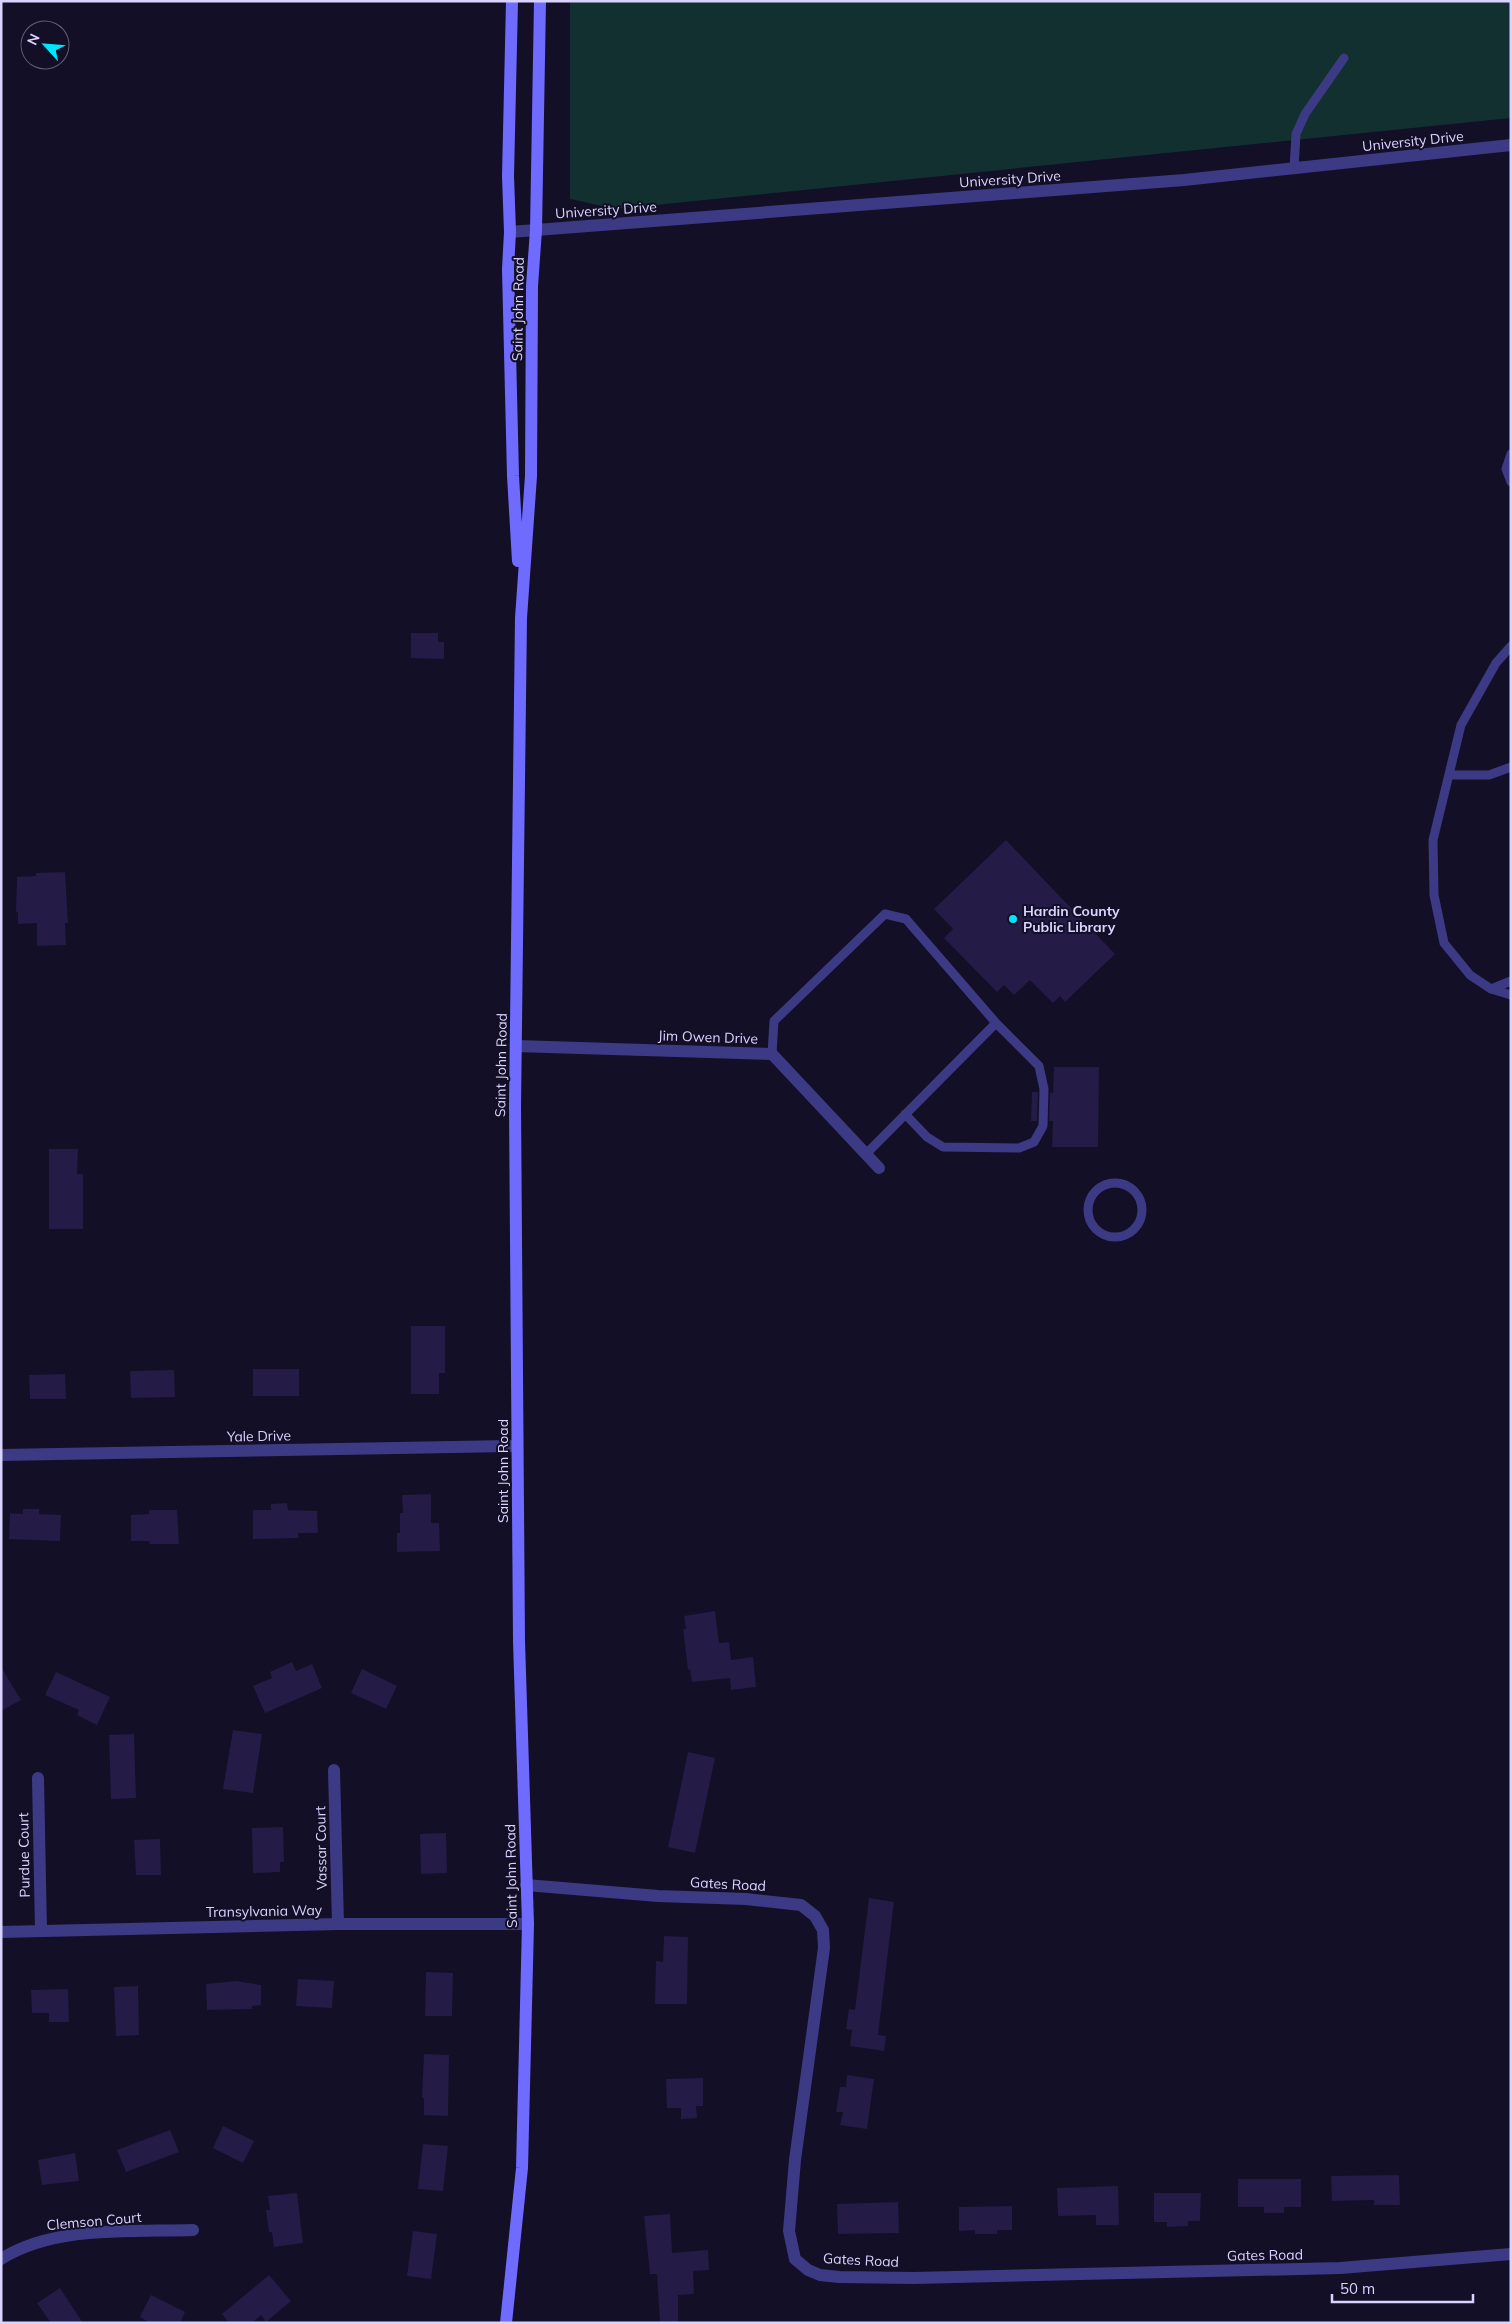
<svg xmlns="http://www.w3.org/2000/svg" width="1512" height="2324" viewBox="0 0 1512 2324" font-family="Mulish,sans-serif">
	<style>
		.green { fill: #12302f }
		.building { fill: #241b47 }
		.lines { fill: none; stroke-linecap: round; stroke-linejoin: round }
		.lane { stroke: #3d3a85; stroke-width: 9 }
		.street { stroke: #3d3a85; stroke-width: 12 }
		.secondary { stroke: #6f6bff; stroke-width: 12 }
		.poi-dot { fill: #00e5ff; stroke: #130f26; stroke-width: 2 }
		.labels { text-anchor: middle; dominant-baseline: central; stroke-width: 4; stroke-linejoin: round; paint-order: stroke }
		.street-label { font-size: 14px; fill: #d9d4ff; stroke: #130f26 }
		.poi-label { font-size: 14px; font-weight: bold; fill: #d9d4ff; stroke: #130f26; text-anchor: start }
	</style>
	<rect width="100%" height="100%" fill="#130f26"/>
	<path class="green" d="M 570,1 L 1511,1 L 1511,118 L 616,209 L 570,199 Z"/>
	<path class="building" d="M 411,633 L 438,633 L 438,642 L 444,642 L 444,659 L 411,658 Z
		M 1006,840 L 1115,954 L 1065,1002 L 1060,996 L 1053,1003 L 1030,980 L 1014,995 L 1004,985 L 997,992 L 944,938 L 953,929 L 934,909 Z
		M 65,872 L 68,923 L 65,923 L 66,945 L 37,946 L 37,923 L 18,924 L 18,912 L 16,912 L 17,877 L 36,876 L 36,873 Z
		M 1054,1067 L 1099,1067 L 1098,1147 L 1052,1147 L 1053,1121 L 1049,1121 L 1050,1093 L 1053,1093 Z
		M 1032,1092 L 1038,1092 L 1037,1121 L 1031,1121 Z
		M 49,1149 L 78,1149 L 77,1174 L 83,1174 L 83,1229 L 49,1229 Z
		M 411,1326 L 445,1326 L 445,1373 L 439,1373 L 439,1394 L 411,1394 Z
		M 253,1369 L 299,1369 L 299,1396 L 253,1396 Z
		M 174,1370 L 175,1397 L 131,1398 L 130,1371 Z
		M 65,1374 L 66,1399 L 30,1399 L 29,1375 Z
		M 431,1494 L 431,1523 L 439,1523 L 440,1551 L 397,1552 L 397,1533 L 400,1533 L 400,1513 L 403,1513 L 402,1495 Z
		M 287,1503 L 288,1510 L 317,1511 L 318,1533 L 298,1533 L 299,1538 L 253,1539 L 253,1510 L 271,1510 L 271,1504 Z
		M 23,1509 L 39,1509 L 39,1514 L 61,1515 L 60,1541 L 9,1539 L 10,1513 L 23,1514 Z
		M 149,1510 L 177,1510 L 179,1544 L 149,1544 L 150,1541 L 131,1541 L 131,1515 L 149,1514 Z
		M 715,1611 L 719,1643 L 729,1642 L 731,1660 L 753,1657 L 756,1687 L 731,1690 L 730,1678 L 692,1682 L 690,1669 L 688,1670 L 683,1629 L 686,1629 L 684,1616 Z
		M 292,1662 L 296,1671 L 312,1664 L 322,1688 L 265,1713 L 253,1686 L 272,1678 L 270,1672 Z
		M 1,1667 L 21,1700 L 1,1711 Z
		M 362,1669 L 397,1686 L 386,1709 L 351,1693 Z
		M 56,1672 L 110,1697 L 97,1725 L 77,1715 L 79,1710 L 45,1695 Z
		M 233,1730 L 262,1734 L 253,1793 L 223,1789 Z
		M 134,1734 L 136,1798 L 111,1799 L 109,1735 Z
		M 688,1752 L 715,1758 L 695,1853 L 668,1847 Z
		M 283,1827 L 284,1862 L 280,1862 L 280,1872 L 253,1873 L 252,1828 Z
		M 446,1833 L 447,1873 L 421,1874 L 420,1834 Z
		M 160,1839 L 161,1875 L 136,1875 L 134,1840 Z
		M 869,1898 L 894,1902 L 878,2035 L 886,2036 L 884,2051 L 850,2046 L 852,2030 L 846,2029 L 849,2009 L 855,2010 Z
		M 664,1936 L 688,1937 L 687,2004 L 655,2004 L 656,1961 L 663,1962 Z
		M 426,1972 L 453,1973 L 452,2016 L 425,2016 Z
		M 298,1979 L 334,1981 L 332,2008 L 296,2006 Z
		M 236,1981 L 261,1985 L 261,2005 L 252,2006 L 252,2009 L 207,2010 L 206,1984 Z
		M 138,1986 L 139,2035 L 116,2036 L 114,1987 Z
		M 68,1989 L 69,2022 L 49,2022 L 49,2013 L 32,2013 L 31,1990 Z
		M 424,2054 L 449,2055 L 448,2116 L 424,2115 L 424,2098 L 422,2098 Z
		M 847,2075 L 874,2079 L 867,2129 L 840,2125 L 843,2112 L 836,2112 L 840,2087 L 846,2087 Z
		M 703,2078 L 703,2106 L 696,2106 L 697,2118 L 681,2119 L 681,2108 L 667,2108 L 666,2079 Z
		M 223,2126 L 254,2141 L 243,2163 L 213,2148 Z
		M 170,2130 L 179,2152 L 126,2172 L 117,2150 Z
		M 423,2144 L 448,2146 L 443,2191 L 418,2189 Z
		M 75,2153 L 79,2181 L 42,2185 L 38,2160 Z
		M 1399,2175 L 1400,2205 L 1374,2205 L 1374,2200 L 1332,2201 L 1331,2176 Z
		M 1238,2179 L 1301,2179 L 1301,2207 L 1284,2207 L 1284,2213 L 1264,2213 L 1264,2207 L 1238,2207 Z
		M 1118,2186 L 1119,2225 L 1096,2225 L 1096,2215 L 1058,2216 L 1057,2188 Z
		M 297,2193 L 303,2243 L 274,2247 L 272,2232 L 269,2232 L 266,2210 L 270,2210 L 268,2196 Z
		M 1154,2193 L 1201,2193 L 1200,2221 L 1188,2221 L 1188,2226 L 1167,2227 L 1167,2222 L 1154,2222 Z
		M 898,2202 L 899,2233 L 838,2234 L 837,2204 Z
		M 1012,2206 L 1012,2230 L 997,2230 L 997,2234 L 975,2234 L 975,2230 L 959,2231 L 959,2207 Z
		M 670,2214 L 672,2253 L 708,2250 L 709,2270 L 693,2271 L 694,2294 L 678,2295 L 678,2323 L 660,2323 L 657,2274 L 650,2274 L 644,2216 Z
		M 413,2231 L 437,2234 L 431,2279 L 407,2276 Z
		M 269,2275 L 291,2301 L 266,2322 L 261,2315 L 252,2323 L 229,2323 L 222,2314 Z
		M 60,2288 L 83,2323 L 51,2323 L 37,2303 Z
		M 151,2295 L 185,2312 L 180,2323 L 150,2323 L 140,2317 Z"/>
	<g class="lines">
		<path class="lane" d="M 1294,169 L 1296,134 L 1305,114 L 1344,58
			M 1511,454 L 1506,469 L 1511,482
			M 1511,646 L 1496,663 L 1461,725 L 1433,840 L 1434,895 L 1444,943 L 1470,975 L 1491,989 L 1511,995
			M 1449,775 L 1489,775 L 1511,767
			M 1491,989 L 1511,981
			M 772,1054 L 774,1021 L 885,914 L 906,919 L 996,1023 L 866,1154
			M 905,1114 L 927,1137 L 943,1147 L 1019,1148 L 1034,1142 L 1043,1126 L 1044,1089 L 1039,1066 L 996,1023
			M1088 1210a27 27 0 1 1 54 0a27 27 0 1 1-54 0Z"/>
		<path class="street" d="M 510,232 L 1184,180 L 1511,145
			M 516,1046 L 772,1054 L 879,1168
			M 1,1455 L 517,1446
			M 334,1770 L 338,1924
			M 38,1778 L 41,1931
			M 526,1885 L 658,1896 L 746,1899 L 801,1905 L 815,1916 L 823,1930 L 824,1948 L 795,2160 L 789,2231 L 795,2259 L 808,2270 L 820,2275 L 839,2277 L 914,2278 L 1340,2268 L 1511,2254
			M 1,1932 L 338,1924 L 528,1924
			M 1,2259 C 55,2225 132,2232 193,2230"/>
		<path class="secondary" d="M 512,1 L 508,176 L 510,232 L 508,269 L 513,476 L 518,561
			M 506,2323 L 522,2168 L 528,1924 L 519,1641 L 515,1106 L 521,618 L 531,476 L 532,286 L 536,230 L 540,1"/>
	</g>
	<circle class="poi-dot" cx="1013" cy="919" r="5"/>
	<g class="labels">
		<g class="street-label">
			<text transform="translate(1413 141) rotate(-6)">University Drive</text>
			<text transform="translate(1010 179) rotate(-4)">University Drive</text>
			<text transform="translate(606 210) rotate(-4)">University Drive</text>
			<text transform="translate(518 309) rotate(-89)">Saint John Road</text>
			<text transform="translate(708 1037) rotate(2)">Jim Owen Drive</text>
			<text transform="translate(501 1065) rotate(-89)">Saint John Road</text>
			<text transform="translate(259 1436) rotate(-1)">Yale Drive</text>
			<text transform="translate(503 1471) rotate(-90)">Saint John Road</text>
			<text transform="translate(321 1848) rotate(-91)">Vassar Court</text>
			<text transform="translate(24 1855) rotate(-91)">Purdue Court</text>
			<text transform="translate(511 1876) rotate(-91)">Saint John Road</text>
			<text transform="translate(728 1884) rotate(3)">Gates Road</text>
			<text transform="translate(264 1911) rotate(-1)">Transylvania Way</text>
			<text transform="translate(94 2221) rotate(-5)">Clemson Court</text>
			<text transform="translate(1265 2255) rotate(-1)">Gates Road</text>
			<text transform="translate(861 2260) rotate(3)">Gates Road</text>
		</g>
		<g class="poi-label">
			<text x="1023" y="911">Hardin County<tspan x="1023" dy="16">Public Library</tspan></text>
		</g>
	</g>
	<rect width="1512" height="2324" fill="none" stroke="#d9d4ff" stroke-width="5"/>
	<g transform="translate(45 45) rotate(296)"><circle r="24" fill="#130f26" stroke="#625e7d"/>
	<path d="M0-4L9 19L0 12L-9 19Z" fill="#00e5ff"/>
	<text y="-8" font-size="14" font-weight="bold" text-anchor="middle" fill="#d9d4ff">N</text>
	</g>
	<path d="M1332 2294v8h141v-8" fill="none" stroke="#d9d4ff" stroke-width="2.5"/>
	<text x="1340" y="2294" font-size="15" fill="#d9d4ff" stroke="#130f26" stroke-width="4" paint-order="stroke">50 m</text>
</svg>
